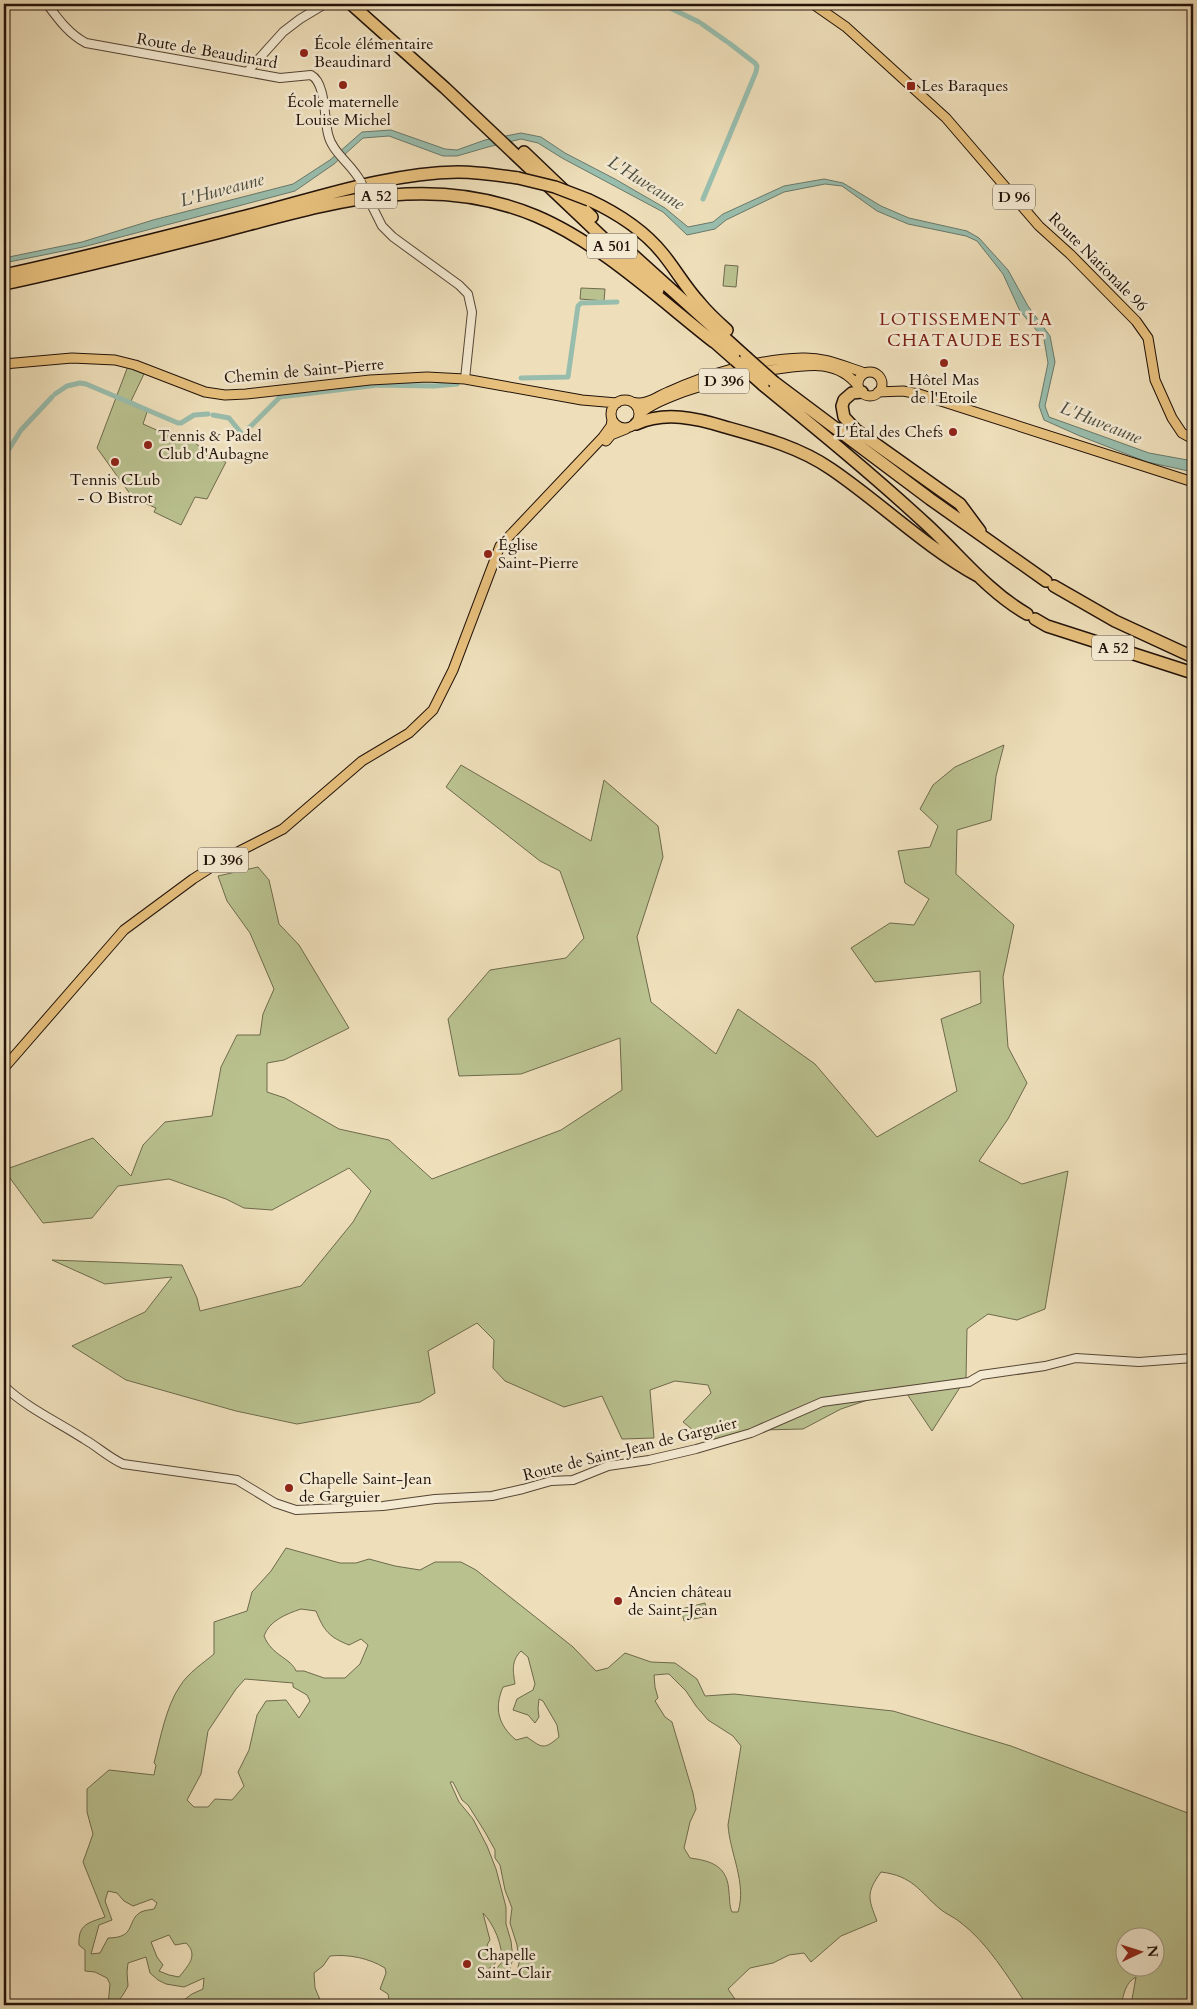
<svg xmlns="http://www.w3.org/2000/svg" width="1197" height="2009" viewBox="0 0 1197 2009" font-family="Cardo,serif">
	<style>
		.green { fill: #b9c18f; stroke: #6e6a4c; fill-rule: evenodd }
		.water { fill: #99bdad; stroke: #69796b }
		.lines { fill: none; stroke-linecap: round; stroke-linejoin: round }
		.canal { stroke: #99bdad; stroke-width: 5 }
		.minor-casing { stroke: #554535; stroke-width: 10 }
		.major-casing { stroke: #221209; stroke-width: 11 }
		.highway-casing { stroke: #221209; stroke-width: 14 }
		.minor { stroke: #f4ead2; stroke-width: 8 }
		.major { stroke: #e7c07d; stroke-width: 9 }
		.highway { stroke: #e7c07d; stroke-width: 11 }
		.minor-bridge-casing { stroke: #554535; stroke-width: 10; stroke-linecap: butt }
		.highway-bridge-casing { stroke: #221209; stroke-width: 14; stroke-linecap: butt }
		.minor-bridge { stroke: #f4ead2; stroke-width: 8 }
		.highway-bridge { stroke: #e7c07d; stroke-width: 11 }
		.poi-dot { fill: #8f2418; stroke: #f4ead2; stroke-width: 2 }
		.labels { text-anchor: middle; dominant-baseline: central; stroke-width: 5; stroke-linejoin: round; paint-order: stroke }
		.shield { fill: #f4ead2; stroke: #615345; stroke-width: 1 }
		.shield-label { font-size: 15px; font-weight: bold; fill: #221209 }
		.poi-label { font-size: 16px; fill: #221209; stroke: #f4ead2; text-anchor: start }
		.street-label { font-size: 16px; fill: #221209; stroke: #f4ead2 }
		.water-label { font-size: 18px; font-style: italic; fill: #4c4e42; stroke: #f4ead2 }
		.neighbourhood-label { font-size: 18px; letter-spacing: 1px; fill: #7a1f14; stroke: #f4ead2 }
	</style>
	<rect width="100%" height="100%" fill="#eedfba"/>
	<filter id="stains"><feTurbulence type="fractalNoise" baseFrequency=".004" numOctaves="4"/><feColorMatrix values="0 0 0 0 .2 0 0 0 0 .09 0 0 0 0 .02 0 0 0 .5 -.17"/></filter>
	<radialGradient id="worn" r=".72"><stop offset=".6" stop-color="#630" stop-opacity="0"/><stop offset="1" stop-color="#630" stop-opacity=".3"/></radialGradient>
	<path class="green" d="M 725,265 L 738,266 L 736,287 L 723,286 Z
		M 581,288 L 605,289 L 604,301 L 580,299 Z
		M 128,366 L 144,374 L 131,401 L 148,409 L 143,424 L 179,440 L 182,435 L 194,442 L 212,457 L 226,462 L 207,499 L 195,497 L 181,525 L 154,512 L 156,508 L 133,498 L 97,448 Z
		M 1004,745 L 996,776 L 991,820 L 957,830 L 956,874 L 1014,925 L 1003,977 L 1008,1047 L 1027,1083 L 1008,1119 L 979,1161 L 1022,1184 L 1068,1171 L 1045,1309 L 1017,1320 L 988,1314 L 967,1329 L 966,1378 L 932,1431 L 903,1388 L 841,1409 L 803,1429 L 761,1430 L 713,1446 L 683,1422 L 711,1393 L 708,1385 L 675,1381 L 650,1390 L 654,1438 L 622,1439 L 602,1396 L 564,1407 L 505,1381 L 493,1368 L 494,1340 L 477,1323 L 428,1351 L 435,1393 L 420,1402 L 297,1424 L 236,1411 L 126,1380 L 72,1346 L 145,1312 L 172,1277 L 105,1284 L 52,1260 L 182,1265 L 197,1298 L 200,1311 L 301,1286 L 353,1222 L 371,1191 L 349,1168 L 272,1210 L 244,1208 L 226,1199 L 169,1179 L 118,1186 L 92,1218 L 43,1223 L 4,1170 L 93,1138 L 131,1176 L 143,1145 L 165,1122 L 212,1116 L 221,1067 L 237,1035 L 260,1035 L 263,1014 L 274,989 L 250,933 L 227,901 L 218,876 L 258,867 L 269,880 L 279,924 L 299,945 L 349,1028 L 284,1060 L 267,1063 L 267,1092 L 285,1098 L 339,1129 L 389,1140 L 432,1179 L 561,1130 L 622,1090 L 620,1038 L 521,1074 L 459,1076 L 448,1019 L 490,970 L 566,958 L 584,938 L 560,871 L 540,861 L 446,787 L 461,765 L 591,841 L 604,780 L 658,826 L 663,857 L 637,937 L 651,1002 L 716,1054 L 738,1009 L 815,1064 L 877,1137 L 957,1091 L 941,1019 L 981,1003 L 980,971 L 875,982 L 851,948 L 890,923 L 914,925 L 929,899 L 905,883 L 898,851 L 930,847 L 938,826 L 920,809 L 933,785 L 955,767 Z
		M 286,1548 L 340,1563 L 356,1563 L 369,1559 L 395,1566 L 420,1570 L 435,1562 L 461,1562 L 476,1570 L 543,1623 L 573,1647 L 596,1671 L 608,1668 L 625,1653 L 651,1662 L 675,1663 L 697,1679 L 705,1696 L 734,1694 L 893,1711 L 1011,1746 L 1193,1815 L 1193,2005 L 1131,2005 L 1136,1977 C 1125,1983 1124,1994 1121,2005 L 1027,2005 C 1007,1976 988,1943 960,1922 C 954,1917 946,1914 940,1909 C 919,1891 913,1876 881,1872 C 866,1893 868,1898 877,1921 L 841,1936 L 811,1962 L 804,1953 L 789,1955 L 773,1963 L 750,1968 L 728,1989 L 739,2005 L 390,2005 L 388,1994 L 380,1989 L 386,1973 L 385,1968 C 369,1958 348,1954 330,1956 L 323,1966 L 314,1973 L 315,1988 L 321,2002 L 327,2005 L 177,2005 L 192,1994 L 203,1989 L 204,1978 L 184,1987 L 166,1984 L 158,1980 L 150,1973 L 146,1957 L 128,1963 L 127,1972 L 128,1986 C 123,1995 119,2004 108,2005 L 110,1984 L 107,1978 L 95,1972 L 85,1971 L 85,1950 L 79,1945 C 78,1924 88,1923 105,1917 L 83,1862 L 93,1834 L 87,1812 L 87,1789 L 109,1770 L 154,1775 L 156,1765 L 154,1763 C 160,1740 166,1706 180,1686 C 188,1673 202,1664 214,1654 L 214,1622 L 247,1611 L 252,1592 L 271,1571 ZM 301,1609 L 316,1611 C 324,1631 329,1637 349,1645 L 361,1639 L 368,1645 L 360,1664 L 345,1678 L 324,1678 L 304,1671 L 296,1671 C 291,1658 272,1656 264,1636 C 269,1621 286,1614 301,1609 ZM 521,1651 L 528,1657 L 535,1684 L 533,1690 L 517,1699 L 513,1710 L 528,1715 L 535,1723 L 539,1717 L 538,1709 L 539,1699 L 543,1701 L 557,1725 L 559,1737 C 544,1750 542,1748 527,1737 L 516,1740 C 498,1725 494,1708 503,1687 L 515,1684 C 513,1671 511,1661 521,1651 ZM 666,1674 L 669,1674 L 686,1691 L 696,1706 L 708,1720 L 733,1736 L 741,1746 L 728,1825 C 730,1854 747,1883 738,1912 L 732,1912 C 729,1905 730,1900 729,1893 C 728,1866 712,1861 690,1858 L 684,1848 L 690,1822 L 696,1809 L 693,1793 L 672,1722 L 665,1717 L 655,1701 L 658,1698 L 655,1687 L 654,1675 ZM 245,1679 L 293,1683 L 293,1687 L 307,1695 L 310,1701 L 299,1718 L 286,1700 L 266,1701 L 257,1715 L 249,1750 L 238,1772 L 244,1786 L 232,1800 L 215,1799 L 208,1807 L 194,1807 L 187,1800 L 201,1774 L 208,1731 L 236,1689 ZM 450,1782 L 453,1782 L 462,1800 L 468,1805 L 485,1832 L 495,1850 L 495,1858 L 500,1865 L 505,1890 L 512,1908 L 510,1923 L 517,1945 L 519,1963 L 517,1972 L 511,1974 L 510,1968 L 513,1959 L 511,1941 L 506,1924 L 506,1907 L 496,1869 L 487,1846 L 473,1819 L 459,1802 ZM 108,1891 L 117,1893 L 124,1901 L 133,1906 L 152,1899 L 157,1903 L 154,1909 C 150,1910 145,1910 141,1912 C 126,1920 137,1938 108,1938 L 100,1953 L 91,1954 L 99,1925 L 112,1920 L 105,1901 ZM 483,1913 C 494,1924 503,1946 502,1962 L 493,1973 L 488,1973 L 488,1969 L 494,1965 L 497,1960 L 487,1945 L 490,1940 ZM 169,1935 L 175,1945 L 186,1943 C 199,1955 188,1966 179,1977 L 169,1975 L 159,1971 L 163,1965 L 157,1957 L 151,1942 ZM 1124,1936 L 1154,1936 L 1154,1966 L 1124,1966 Z
		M 705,1603 L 708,1616 L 684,1621 L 681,1609 Z"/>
	<path class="water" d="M 391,130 L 445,149 L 457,150 L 485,140 L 521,133 L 541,137 L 565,153 L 615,179 L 665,208 L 688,227 L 713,222 L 723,214 L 784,186 L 824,179 L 843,183 L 881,206 L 909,218 L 967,231 L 979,238 L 1008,270 L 1028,306 L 1050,336 L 1055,362 L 1045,406 L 1049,417 L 1149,453 L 1193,461 L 1193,472 L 1147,462 L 1080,436 L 1044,420 L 1039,406 L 1048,363 L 1044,339 L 1020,311 L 1003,274 L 977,241 L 966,236 L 908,224 L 877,211 L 842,186 L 825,184 L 784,192 L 726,220 L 715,229 L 687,235 L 663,212 L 562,158 L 538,143 L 521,139 L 488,147 L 457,156 L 443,156 L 389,136 L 363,138 L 334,164 L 295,191 L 83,247 L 4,263 L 4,258 L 82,242 L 153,220 L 293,184 L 330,160 L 362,132 Z"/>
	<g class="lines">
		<path class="canal" d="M 662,4 L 699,22
			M 702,24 L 726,41
			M 703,199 L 756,72 L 757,66 L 755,63 L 729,43
			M 521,378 L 568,377 L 578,306 L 581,303 L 617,302
			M 55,394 L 67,386 L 80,383 L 86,384 L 178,423 L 181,423 L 194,415 L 208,414
			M 213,415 L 229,418 L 242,434
			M 248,429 L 280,397 L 378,385 L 434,386 L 457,384
			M 4,457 L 21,430 L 52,397"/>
		<defs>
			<path id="minor" d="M 47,4 C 59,20 69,34 86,43 L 280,78 L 311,75 C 326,83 324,118 328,134 C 332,153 352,164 361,182
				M 248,71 L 283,32 L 300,19 L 325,4
				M 370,202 L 382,226 L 393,237 L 459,285 L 468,294 L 472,312 L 465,379
				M 4,1386 C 27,1408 58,1422 84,1439 C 98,1447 108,1457 123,1464 L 237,1480 L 275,1503 L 296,1510 L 383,1506 L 435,1499 L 492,1496 L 523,1489 L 551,1481 L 573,1480 L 608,1466 L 649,1460 L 696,1449 L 751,1433 L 822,1402 L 969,1382 L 981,1375 L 1045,1366 L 1076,1358 L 1139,1362 L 1193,1358"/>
			<path id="major" d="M 813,4 L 846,27 L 946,118 L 1039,226 L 1070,254 L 1136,321 L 1148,338 L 1155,380 L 1172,418 L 1182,433 L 1193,439
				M 4,364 L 72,358 L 115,360 L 135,365 L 205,392 L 225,395 L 246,394 L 370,380 L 427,377 L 465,379 L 582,400 L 617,403
				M858 384a12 12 0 1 1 24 0a12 12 0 1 1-24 0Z
				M 878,392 L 903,391 L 919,394 L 1193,482
				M611 414a14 14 0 1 1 28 0a14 14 0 1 1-28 0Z
				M 632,402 C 646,406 656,397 668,392 C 708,374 758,359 802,358 C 825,357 843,366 865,373
				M 639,415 C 664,389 787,362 823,366 C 837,368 849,374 858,386
				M 606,441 L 611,435 L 626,429
				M 4,1068 L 124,930 L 193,879 L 224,859 L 283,829 L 362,761 L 409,733 L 433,710 L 453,670 L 500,546 L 603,437 L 611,426 L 612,420"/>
			<path id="highway" d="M 351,4 L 445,88 L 658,290
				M 524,152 L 592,217
				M 589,200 C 617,213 643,229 663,254 C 676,270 686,288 700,303 C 708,313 718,322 727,330
				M 622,245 L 746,357
				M 4,275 C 88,257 171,235 254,214 C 320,197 389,173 458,172 C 478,172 498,175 518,178
				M 4,284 C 75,269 146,251 217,233 C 325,205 426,170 536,216 C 600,243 659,299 714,342
				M 710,338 L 735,360
				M 774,382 L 930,499 L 1046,581
				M 763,385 C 818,430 873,475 925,523 C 958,553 987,591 1027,614
				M 862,392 L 852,393 L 844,400 L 842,406 L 844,417 L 856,430 L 960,504 L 980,531
				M 636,424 C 665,411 696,418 725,427 C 761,437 799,447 831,469 C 881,503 925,547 978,576
				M 1054,586 L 1115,621 L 1193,657
				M 1035,619 L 1047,626 L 1193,673"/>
		</defs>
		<use href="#minor" class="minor-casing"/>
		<use href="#major" class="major-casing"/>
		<use href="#highway" class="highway-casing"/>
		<use href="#minor" class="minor"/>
		<use href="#major" class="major"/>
		<use href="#highway" class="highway"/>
		<defs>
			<path id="minor-bridge" d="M 361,182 L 370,202"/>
			<path id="highway-bridge" d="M 518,178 L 555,187 L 589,200
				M 746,357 L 774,382
				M 735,360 L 763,385"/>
		</defs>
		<use href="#minor-bridge" class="minor-bridge-casing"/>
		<use href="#highway-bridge" class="highway-bridge-casing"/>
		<use href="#minor-bridge" class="minor-bridge"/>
		<use href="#highway-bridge" class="highway-bridge"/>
	</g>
	<g class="poi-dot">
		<circle cx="304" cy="53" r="5"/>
		<circle cx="343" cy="85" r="5"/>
		<rect x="906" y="81" width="10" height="10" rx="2.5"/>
		<circle cx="944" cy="363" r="5"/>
		<circle cx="953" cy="432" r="5"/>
		<circle cx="148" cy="445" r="5"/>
		<circle cx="115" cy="462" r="5"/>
		<circle cx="488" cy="554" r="5"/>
		<circle cx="289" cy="1488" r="5"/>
		<circle cx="618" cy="1601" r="5"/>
		<circle cx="467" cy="1964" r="5"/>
	</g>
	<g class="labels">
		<g class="shield">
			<rect x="355" y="183.5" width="42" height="25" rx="4"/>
			<rect x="993" y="184.5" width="42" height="25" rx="4"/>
			<rect x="587" y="233.5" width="50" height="25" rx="4"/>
			<rect x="699" y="368.5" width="50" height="25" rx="4"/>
			<rect x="1092" y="635.5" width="42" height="25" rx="4"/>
			<rect x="198" y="847.5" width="50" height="25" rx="4"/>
		</g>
		<g class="shield-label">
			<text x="376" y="196">A 52</text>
			<text x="1014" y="197">D 96</text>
			<text x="612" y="246">A 501</text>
			<text x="724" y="381">D 396</text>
			<text x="1113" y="648">A 52</text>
			<text x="223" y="860">D 396</text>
		</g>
		<g class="poi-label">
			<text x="314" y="44">École élémentaire<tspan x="314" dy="18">Beaudinard</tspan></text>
			<text x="921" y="86">Les Baraques</text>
			<text x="343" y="102" text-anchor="middle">École maternelle<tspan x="343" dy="18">Louise Michel</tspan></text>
			<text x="944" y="380" text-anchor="middle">Hôtel Mas<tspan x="944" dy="18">de l'Etoile</tspan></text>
			<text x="943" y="432" text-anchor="end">L'Étal des Chefs</text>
			<text x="158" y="436">Tennis &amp; Padel<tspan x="158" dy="18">Club d'Aubagne</tspan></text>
			<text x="115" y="480" text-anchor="middle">Tennis CLub<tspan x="115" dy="18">- O Bistrot</tspan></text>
			<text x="498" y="545">Église<tspan x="498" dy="18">Saint-Pierre</tspan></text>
			<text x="299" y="1479">Chapelle Saint-Jean<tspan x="299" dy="18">de Garguier</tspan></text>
			<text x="628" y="1592">Ancien château<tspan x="628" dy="18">de Saint-Jean</tspan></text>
			<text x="477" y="1955">Chapelle<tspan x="477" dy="18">Saint-Clair</tspan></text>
		</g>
		<g class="street-label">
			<text transform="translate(207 51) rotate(10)">Route de Beaudinard</text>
			<text transform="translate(1098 262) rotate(45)">Route Nationale 96</text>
			<text transform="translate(304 371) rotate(-5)">Chemin de Saint-Pierre</text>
			<text transform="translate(630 1449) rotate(-14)">Route de Saint-Jean de Garguier</text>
		</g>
		<g class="water-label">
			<text transform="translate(646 183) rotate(32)">L'Huveaune</text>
			<text transform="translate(222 190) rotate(-15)">L'Huveaune</text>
			<text transform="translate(1101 423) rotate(22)">L'Huveaune</text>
		</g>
		<g class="neighbourhood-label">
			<text x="966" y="319">LOTISSEMENT LA<tspan x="966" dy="21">CHATAUDE EST</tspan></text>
		</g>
	</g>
	<rect width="1197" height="2009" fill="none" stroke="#eedfba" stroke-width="20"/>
	<rect x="5" y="5" width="1187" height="1999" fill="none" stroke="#221209" stroke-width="2.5"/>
	<rect x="10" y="10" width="1177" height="1989" fill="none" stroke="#221209"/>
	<g transform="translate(1140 1952) rotate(86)"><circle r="24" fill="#f4ead2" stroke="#a09482"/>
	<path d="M0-4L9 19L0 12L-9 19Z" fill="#8f2418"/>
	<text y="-8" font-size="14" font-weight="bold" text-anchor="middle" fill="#221209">N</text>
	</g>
	<rect width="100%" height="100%" filter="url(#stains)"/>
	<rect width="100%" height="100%" fill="url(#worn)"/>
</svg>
